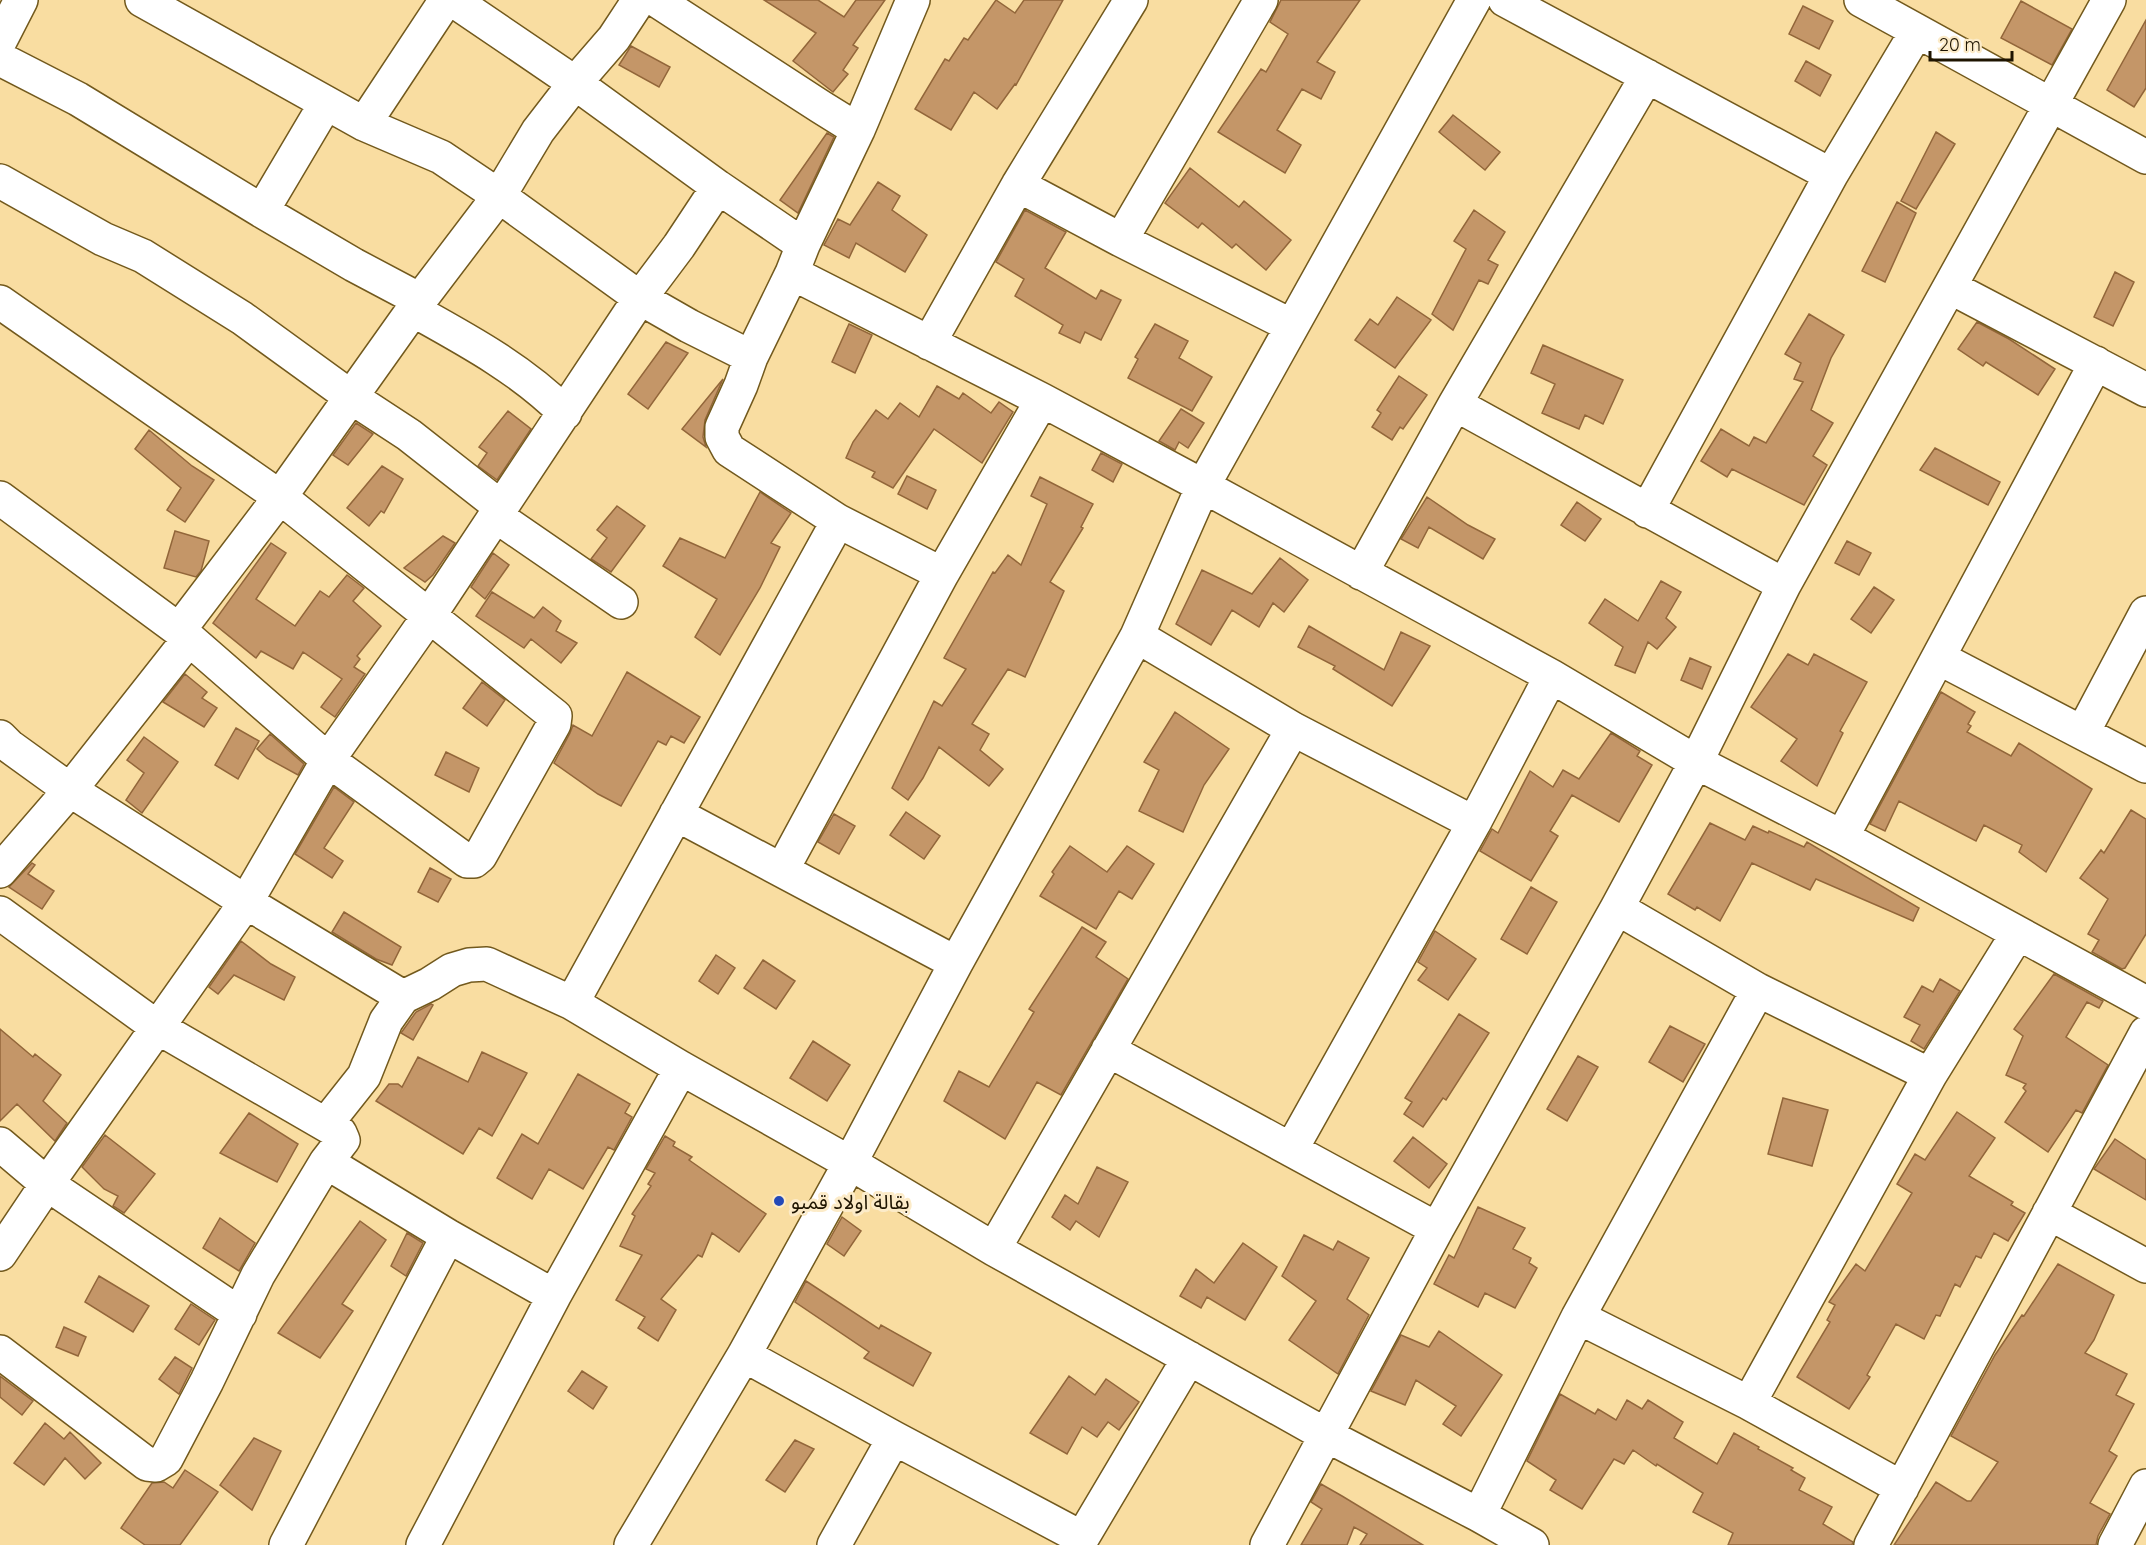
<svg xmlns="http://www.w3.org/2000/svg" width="2146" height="1545" viewBox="0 0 2146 1545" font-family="Quicksand,'Noto Sans Arabic',sans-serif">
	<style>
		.building { fill: #c49668; stroke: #92663a; stroke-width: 1.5 }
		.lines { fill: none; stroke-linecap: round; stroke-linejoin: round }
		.minor-casing { stroke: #72591d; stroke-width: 36 }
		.minor { stroke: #fff; stroke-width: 33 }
		.poi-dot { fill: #2449b8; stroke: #fcebc8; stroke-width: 2 }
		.labels { text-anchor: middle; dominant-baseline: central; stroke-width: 6; stroke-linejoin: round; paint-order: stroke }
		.poi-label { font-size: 20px; fill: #1e1400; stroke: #fcebc8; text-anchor: start }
	</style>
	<rect width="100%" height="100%" fill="#f9dda1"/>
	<path class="building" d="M 764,0 L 818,0 L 844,17 L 856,0 L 885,0 L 853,45 L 858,48 L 843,70 L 848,74 L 833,92 L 793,61 L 816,33 Z
		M 996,0 L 1015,13 L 1024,0 L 1063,0 L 1016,85 L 1015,84 L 997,109 L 974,92 L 951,130 L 915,109 L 945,59 L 949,61 L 964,38 L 968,40 Z
		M 1281,0 L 1360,0 L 1317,62 L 1335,72 L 1321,99 L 1302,89 L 1277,130 L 1301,145 L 1285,173 L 1218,132 L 1261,69 L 1266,72 L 1288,34 L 1270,22 Z
		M 2021,1 L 2072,29 L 2052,65 L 2001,38 Z
		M 1803,6 L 1833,21 L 1819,49 L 1789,34 Z
		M 2146,20 L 2146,88 L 2134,107 L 2107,90 Z
		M 631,46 L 670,67 L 659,87 L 619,65 Z
		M 1806,61 L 1831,75 L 1820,96 L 1795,81 Z
		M 1453,115 L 1500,152 L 1485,170 L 1439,132 Z
		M 1936,132 L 1955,144 L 1916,209 L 1901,201 Z
		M 827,133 L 834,137 L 798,213 L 780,200 Z
		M 1190,168 L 1239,207 L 1244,201 L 1291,240 L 1266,270 L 1236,244 L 1232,248 L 1202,223 L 1198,228 L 1165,203 Z
		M 878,182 L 900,196 L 892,210 L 927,235 L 905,272 L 856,243 L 849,258 L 824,245 L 838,219 L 850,225 Z
		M 1897,202 L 1916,213 L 1885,282 L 1862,271 Z
		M 1025,210 L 1066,232 L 1045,268 L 1096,299 L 1101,290 L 1121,300 L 1101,340 L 1085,332 L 1080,343 L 1059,333 L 1063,325 L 1015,296 L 1024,279 L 996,262 Z
		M 1474,210 L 1505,232 L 1488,260 L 1498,265 L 1488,284 L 1479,280 L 1453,330 L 1432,314 L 1466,249 L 1454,241 Z
		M 2115,272 L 2134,282 L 2113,326 L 2094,317 Z
		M 1397,297 L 1431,320 L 1395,368 L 1355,340 L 1370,319 L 1378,325 Z
		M 1809,314 L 1844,335 L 1831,358 L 1811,410 L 1833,423 L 1813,456 L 1827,465 L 1804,505 L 1732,469 L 1727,477 L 1701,461 L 1721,429 L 1749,446 L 1754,437 L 1766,443 L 1803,382 L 1794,379 L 1801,363 L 1785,354 Z
		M 1977,322 L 2009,339 L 2055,369 L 2038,395 L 1986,362 L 1983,366 L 1958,349 Z
		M 849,324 L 872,335 L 855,373 L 832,362 Z
		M 1155,324 L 1188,341 L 1179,358 L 1212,377 L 1192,411 L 1128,378 L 1138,359 L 1135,357 Z
		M 666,342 L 688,353 L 648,409 L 628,394 Z
		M 1543,345 L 1623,380 L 1603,424 L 1585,415 L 1579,429 L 1542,413 L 1555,384 L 1531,373 Z
		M 1399,376 L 1427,395 L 1403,429 L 1400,427 L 1392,440 L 1372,427 L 1381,413 L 1377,410 Z
		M 723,379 L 705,420 L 703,437 L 706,447 L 682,429 Z
		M 937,386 L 959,399 L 963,393 L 991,413 L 999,402 L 1013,412 L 982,463 L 934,429 L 893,488 L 872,477 L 875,472 L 846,458 L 853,442 L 876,410 L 888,419 L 900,403 L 919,417 Z
		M 1181,409 L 1204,423 L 1188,448 L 1179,442 L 1175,450 L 1159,441 Z
		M 508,411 L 531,429 L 497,480 L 478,466 L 487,453 L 479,447 Z
		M 356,423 L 373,434 L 348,465 L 333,455 Z
		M 149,430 L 192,466 L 214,480 L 185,522 L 167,510 L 181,488 L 135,449 Z
		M 1935,448 L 2000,482 L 1988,505 L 1920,470 Z
		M 1101,453 L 1122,464 L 1113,482 L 1092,470 Z
		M 382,466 L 403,479 L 384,513 L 381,511 L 369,526 L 347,508 Z
		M 907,476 L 936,490 L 927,509 L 898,494 Z
		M 1040,477 L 1093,504 L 1081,527 L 1083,528 L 1050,582 L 1064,591 L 1025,677 L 1008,669 L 972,724 L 989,734 L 980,750 L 1003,769 L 989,786 L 939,747 L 923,778 L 908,800 L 892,788 L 934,701 L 942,706 L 966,669 L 944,658 L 993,572 L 995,573 L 1008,555 L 1021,565 L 1047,504 L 1031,496 Z
		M 760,492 L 791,513 L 771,543 L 780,547 L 760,588 L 720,655 L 695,637 L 717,599 L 663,566 L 680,538 L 725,558 Z
		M 1427,497 L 1468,525 L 1495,539 L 1483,559 L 1429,527 L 1418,548 L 1401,539 Z
		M 1577,502 L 1601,519 L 1585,541 L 1561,525 Z
		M 617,506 L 645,526 L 611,572 L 591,559 L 607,538 L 597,530 Z
		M 175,531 L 209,541 L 201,571 L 196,577 L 164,568 Z
		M 443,536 L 455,543 L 433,575 L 425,582 L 404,568 Z
		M 1847,541 L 1871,553 L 1859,575 L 1835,563 Z
		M 271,543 L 286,553 L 256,599 L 295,626 L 320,591 L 329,597 L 347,575 L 364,588 L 353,601 L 381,626 L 357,656 L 360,659 L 354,667 L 365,674 L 335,717 L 321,707 L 342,679 L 303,652 L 293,669 L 261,651 L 256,658 L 213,623 Z
		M 493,553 L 509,565 L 485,599 L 471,587 Z
		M 1280,558 L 1308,580 L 1284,612 L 1273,603 L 1259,627 L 1232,610 L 1211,645 L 1176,624 L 1202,570 L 1252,594 Z
		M 1661,581 L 1681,592 L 1666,618 L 1676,627 L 1657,649 L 1648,642 L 1635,673 L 1615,665 L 1623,647 L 1589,623 L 1605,599 L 1638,621 Z
		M 1874,587 L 1894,600 L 1871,633 L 1851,619 Z
		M 492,592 L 534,618 L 543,607 L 561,621 L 556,631 L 577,643 L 561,663 L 531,639 L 524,648 L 476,616 Z
		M 1309,626 L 1384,670 L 1401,632 L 1430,646 L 1392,706 L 1333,669 L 1335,666 L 1298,647 Z
		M 1788,654 L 1808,665 L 1814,654 L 1867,682 L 1840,731 L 1843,733 L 1817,786 L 1781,761 L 1797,739 L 1751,707 Z
		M 1690,658 L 1711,667 L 1702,689 L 1681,680 Z
		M 627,672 L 700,717 L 684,743 L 671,736 L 666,745 L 658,741 L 621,806 L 598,794 L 554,763 L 570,733 L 573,725 L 592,736 Z
		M 185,674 L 207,692 L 202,698 L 217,708 L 204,727 L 163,702 Z
		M 482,682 L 505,700 L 487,726 L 463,708 Z
		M 1941,692 L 1975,712 L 1968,724 L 1971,726 L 1967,732 L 2011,756 L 2019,743 L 2092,789 L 2046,872 L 2019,852 L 2022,845 L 1984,825 L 1976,841 L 1899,801 L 1885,831 L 1870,824 Z
		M 1175,712 L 1229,749 L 1204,785 L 1183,832 L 1139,811 L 1159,770 L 1144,762 Z
		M 236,728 L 259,741 L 238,779 L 215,765 Z
		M 1611,733 L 1640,751 L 1637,756 L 1652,765 L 1619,822 L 1572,795 L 1550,831 L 1558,836 L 1531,881 L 1480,851 L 1492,829 L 1498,833 L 1530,771 L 1553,787 L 1563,770 L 1579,779 Z
		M 270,734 L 304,764 L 298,775 L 267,758 L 257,749 Z
		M 144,737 L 178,762 L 142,813 L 126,800 L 144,773 L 127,760 Z
		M 446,752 L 479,768 L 469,792 L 435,775 Z
		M 334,787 L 354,802 L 324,848 L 343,861 L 332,878 L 295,854 Z
		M 2131,810 L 2146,819 L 2146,934 L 2125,968 L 2122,969 L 2092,952 L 2099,940 L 2088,934 L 2108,899 L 2080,878 L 2101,850 L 2104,853 Z
		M 906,812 L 940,836 L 924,859 L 890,835 Z
		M 834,814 L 855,826 L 839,854 L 818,842 Z
		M 1710,823 L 1745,840 L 1753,826 L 1768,833 L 1769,831 L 1804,847 L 1807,842 L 1919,908 L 1913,921 L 1816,879 L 1810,890 L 1752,863 L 1720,921 L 1697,907 L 1695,910 L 1668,894 Z
		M 1070,846 L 1107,872 L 1127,846 L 1154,864 L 1132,899 L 1119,891 L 1096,929 L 1040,896 L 1054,874 L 1052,872 Z
		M 32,863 L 35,865 L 28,874 L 54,891 L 42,909 L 9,887 Z
		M 430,868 L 451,879 L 438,902 L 418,892 Z
		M 1531,887 L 1557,902 L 1527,954 L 1501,939 Z
		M 344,912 L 401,947 L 392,965 L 376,959 L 332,932 Z
		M 1082,927 L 1106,942 L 1096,957 L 1128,979 L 1061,1095 L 1037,1082 L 1005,1139 L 944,1101 L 959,1071 L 989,1087 L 1034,1012 L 1029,1009 Z
		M 1435,931 L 1476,959 L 1448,1000 L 1418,980 L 1427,968 L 1418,962 Z
		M 241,941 L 271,964 L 295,977 L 284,1000 L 234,975 L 218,994 L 209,987 Z
		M 716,955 L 735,968 L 718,994 L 699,981 Z
		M 763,960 L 795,981 L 776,1009 L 744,988 Z
		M 2054,974 L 2103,1001 L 2099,1008 L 2087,1002 L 2066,1037 L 2108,1065 L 2082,1113 L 2076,1110 L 2048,1152 L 2005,1122 L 2026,1091 L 2023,1088 L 2026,1084 L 2006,1075 L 2023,1036 L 2014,1029 Z
		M 1940,979 L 1960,991 L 1924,1049 L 1911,1041 L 1920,1025 L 1904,1017 L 1922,986 L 1933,992 Z
		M 431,1004 L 433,1005 L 413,1040 L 401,1033 L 416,1012 Z
		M 1459,1014 L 1489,1033 L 1446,1100 L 1443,1098 L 1423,1127 L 1404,1114 L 1412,1102 L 1405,1098 Z
		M 1670,1026 L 1705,1044 L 1683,1082 L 1649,1062 Z
		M 0,1029 L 33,1057 L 35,1054 L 61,1075 L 43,1101 L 67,1123 L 55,1141 L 17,1104 L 0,1121 Z
		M 813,1041 L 850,1065 L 827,1101 L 790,1078 Z
		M 482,1052 L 527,1073 L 492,1136 L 479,1128 L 463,1154 L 376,1101 L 389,1084 L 398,1084 L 402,1087 L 418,1057 L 468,1082 Z
		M 1578,1056 L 1598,1067 L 1567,1121 L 1547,1109 Z
		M 578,1074 L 630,1104 L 625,1113 L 632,1117 L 614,1150 L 608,1147 L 583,1189 L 549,1169 L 532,1199 L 497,1178 L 522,1134 L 538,1144 Z
		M 1783,1098 L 1828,1110 L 1812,1166 L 1768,1154 Z
		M 1957,1112 L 1995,1138 L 1969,1176 L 2013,1202 L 2011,1205 L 2025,1213 L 2008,1241 L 1994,1233 L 1981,1258 L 1976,1256 L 1960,1287 L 1955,1284 L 1940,1316 L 1936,1315 L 1924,1339 L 1896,1324 L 1867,1375 L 1870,1377 L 1849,1409 L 1797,1377 L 1830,1322 L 1827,1320 L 1835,1305 L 1829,1302 L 1856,1264 L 1865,1271 L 1912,1193 L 1897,1184 L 1915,1154 L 1925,1160 Z
		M 249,1113 L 298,1144 L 277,1182 L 220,1153 Z
		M 105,1135 L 155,1174 L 124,1213 L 113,1206 L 118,1196 L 104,1189 L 82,1167 Z
		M 665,1136 L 675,1142 L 673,1146 L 692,1157 L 689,1160 L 766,1214 L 739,1252 L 712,1233 L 702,1257 L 698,1255 L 661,1299 L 676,1310 L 658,1341 L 638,1328 L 645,1317 L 616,1300 L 642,1255 L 620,1246 L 635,1216 L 632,1214 L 651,1186 L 648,1184 L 655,1173 L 646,1169 Z
		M 1413,1137 L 1447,1164 L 1429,1188 L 1394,1161 Z
		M 2115,1139 L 2146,1160 L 2146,1200 L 2094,1169 Z
		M 1097,1167 L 1128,1182 L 1099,1237 L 1076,1221 L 1070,1230 L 1052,1217 L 1065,1195 L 1078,1204 Z
		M 1478,1207 L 1525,1228 L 1513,1249 L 1531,1258 L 1529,1263 L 1537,1268 L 1515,1308 L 1485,1293 L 1478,1307 L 1434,1284 L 1449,1255 L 1454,1258 Z
		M 842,1217 L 861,1231 L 844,1256 L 827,1244 Z
		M 220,1218 L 255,1243 L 239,1271 L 203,1248 Z
		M 360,1221 L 386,1240 L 342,1304 L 353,1311 L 320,1358 L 278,1333 Z
		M 407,1233 L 423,1243 L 406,1276 L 391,1266 Z
		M 1304,1235 L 1333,1250 L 1338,1241 L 1369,1258 L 1347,1299 L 1369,1315 L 1338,1374 L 1289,1340 L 1316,1301 L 1282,1276 Z
		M 1243,1243 L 1277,1267 L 1245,1320 L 1207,1297 L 1201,1308 L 1180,1296 L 1196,1269 L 1214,1283 Z
		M 2058,1264 L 2114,1295 L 2094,1340 L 2085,1353 L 2127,1374 L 2116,1395 L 2134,1404 L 2109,1451 L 2117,1456 L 2090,1503 L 2110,1514 L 2098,1536 L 2096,1545 L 1894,1545 L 1936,1482 L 1967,1501 L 1971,1501 L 1998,1462 L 1951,1436 L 1995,1355 L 2022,1315 L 2024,1316 Z
		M 99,1276 L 149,1306 L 133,1332 L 85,1302 Z
		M 806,1281 L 879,1329 L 881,1325 L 931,1353 L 913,1386 L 864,1358 L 869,1352 L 795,1302 Z
		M 191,1304 L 215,1320 L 199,1345 L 175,1329 Z
		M 64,1327 L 86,1337 L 78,1356 L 56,1347 Z
		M 1439,1331 L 1502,1375 L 1461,1436 L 1443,1424 L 1456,1406 L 1416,1380 L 1405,1405 L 1371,1391 L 1401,1335 L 1429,1347 Z
		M 175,1357 L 192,1368 L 179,1394 L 159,1379 Z
		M 582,1371 L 607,1387 L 593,1409 L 568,1391 Z
		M 0,1376 L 33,1401 L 22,1415 L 0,1397 Z
		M 1069,1376 L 1095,1395 L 1106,1379 L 1139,1402 L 1119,1430 L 1108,1422 L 1097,1437 L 1082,1427 L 1067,1454 L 1030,1433 Z
		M 1560,1394 L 1595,1414 L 1598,1409 L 1616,1420 L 1627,1400 L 1642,1409 L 1648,1400 L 1683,1422 L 1674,1438 L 1717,1464 L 1734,1433 L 1759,1447 L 1758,1449 L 1793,1468 L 1791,1470 L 1805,1478 L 1799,1490 L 1832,1507 L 1823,1524 L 1853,1542 L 1852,1545 L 1728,1545 L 1733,1533 L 1693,1512 L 1703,1493 L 1657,1464 L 1656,1466 L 1633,1450 L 1624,1464 L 1614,1459 L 1582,1509 L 1550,1490 L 1556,1480 L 1527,1461 Z
		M 45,1423 L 64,1439 L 70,1432 L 101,1463 L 85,1479 L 65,1458 L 44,1485 L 14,1463 Z
		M 254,1438 L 281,1451 L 252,1510 L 220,1485 Z
		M 795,1440 L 814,1449 L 785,1492 L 766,1480 Z
		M 185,1470 L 218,1492 L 180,1545 L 145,1545 L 121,1528 L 152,1483 L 164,1482 L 173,1488 Z
		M 1321,1484 L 1342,1496 L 1423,1545 L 1360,1545 L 1367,1534 L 1354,1527 L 1347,1545 L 1301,1545 L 1322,1509 L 1311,1502 Z"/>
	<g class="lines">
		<defs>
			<path id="minor" d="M 142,0 L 364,124 L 441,157 L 499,196 L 640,298 L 689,326 L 751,357 L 792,273
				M 453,0 L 575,83 L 718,187 L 803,245
				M 656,0 L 821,107 L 858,130
				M 913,0 L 858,130 L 803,245 L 792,273 L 1042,400 L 1203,486 L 1551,676 L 1696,762 L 1842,837 L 2146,1003
				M 1505,0 L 1831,175
				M 1861,0 L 2146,157
				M 0,41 L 21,0
				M 0,59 L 78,99 L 262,211 L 354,265 L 420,300
				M 364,124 L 446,0
				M 0,181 L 103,239 L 143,256 L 242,318 L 351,397 L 409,435 L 502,508
				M 1018,185 L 1121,240 L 1292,326
				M 262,211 L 326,103
				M 1121,240 L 1261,0
				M 1950,287 L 2146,390
				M 0,302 L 280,497 L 555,716 L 554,724 L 480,856 L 474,861 L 467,861 L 328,760 L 179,630 L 0,498
				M 413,310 C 467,340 521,369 565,413
				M 929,343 L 1018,185 L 1131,0
				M 751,357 L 741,385 L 722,427 L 722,437 L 729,450 L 838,521 L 942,574
				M 1455,404 L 1784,585
				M 1647,511 L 1831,175 L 1917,31
				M 496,516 L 621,602
				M 1361,573 L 1455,404 L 1647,76
				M 179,630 L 280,497 L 420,300 L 499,196 L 538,131 L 575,83 L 614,38 L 639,0
				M 1137,636 L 1293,729 L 1474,823
				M 1939,658 L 2146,766
				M 2083,732 L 2146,613
				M 0,737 L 9,746 L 70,790 L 246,902 L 403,997
				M 676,814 L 956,963
				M 1842,837 L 2096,363
				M 782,870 L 942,574 L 1042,400
				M 0,871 L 70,790 L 189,639
				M 1617,908 L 1758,990 L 1930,1075
				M 0,913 L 157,1027 L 340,1133 L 343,1140 L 326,1162 L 448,1236 L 554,1296
				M 572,1003 L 838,521
				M 1108,1050 L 1437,1229
				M 326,1124 L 364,1076 L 386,1021 L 403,997 L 430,984 L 452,970 L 469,965 L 487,964 L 572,1003 L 681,1068 L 850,1163 L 994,1249 L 1326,1435 L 1479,1515 L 1532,1545
				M 0,1144 L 47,1184 L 240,1314
				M 1292,1148 L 1474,823 L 1551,676
				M 2049,1213 L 2146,1266
				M 994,1249 L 1293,729
				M 0,1254 L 47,1184 L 246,902 L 328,760 L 429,616 L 640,298 L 679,246 L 718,187
				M 1578,1317 L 1749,1403 L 1902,1488
				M 0,1352 L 147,1464 L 156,1465 L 166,1459 L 207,1381 L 258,1275 L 326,1162
				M 744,1355 L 894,1438 L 1082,1538
				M 1749,1403 L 1930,1075 L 2018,933
				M 1479,1515 L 1578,1317 L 1758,990
				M 286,1545 L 448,1236
				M 423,1545 L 554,1296 L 681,1068
				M 631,1545 L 744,1355 L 850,1163 L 956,963 L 1137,636 L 1203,486 L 1474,0
				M 834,1545 L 894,1438
				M 1078,1545 L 1189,1358
				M 1267,1545 L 1437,1229 L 1617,908 L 1696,762 L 1784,585 L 2109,0
				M 1871,1545 L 2146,1033
				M 2115,1545 L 2146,1486"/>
		</defs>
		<use href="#minor" class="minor-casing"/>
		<use href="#minor" class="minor"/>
	</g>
	<circle class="poi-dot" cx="779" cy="1201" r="6"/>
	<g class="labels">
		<g class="poi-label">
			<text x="791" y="1201">بقالة اولاد قمبو</text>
		</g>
	</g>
	<path d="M1930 51v9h82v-9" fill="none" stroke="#1e1400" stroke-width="3"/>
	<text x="1939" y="51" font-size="18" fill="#1e1400" stroke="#fcebc8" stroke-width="4.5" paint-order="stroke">20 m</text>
</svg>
